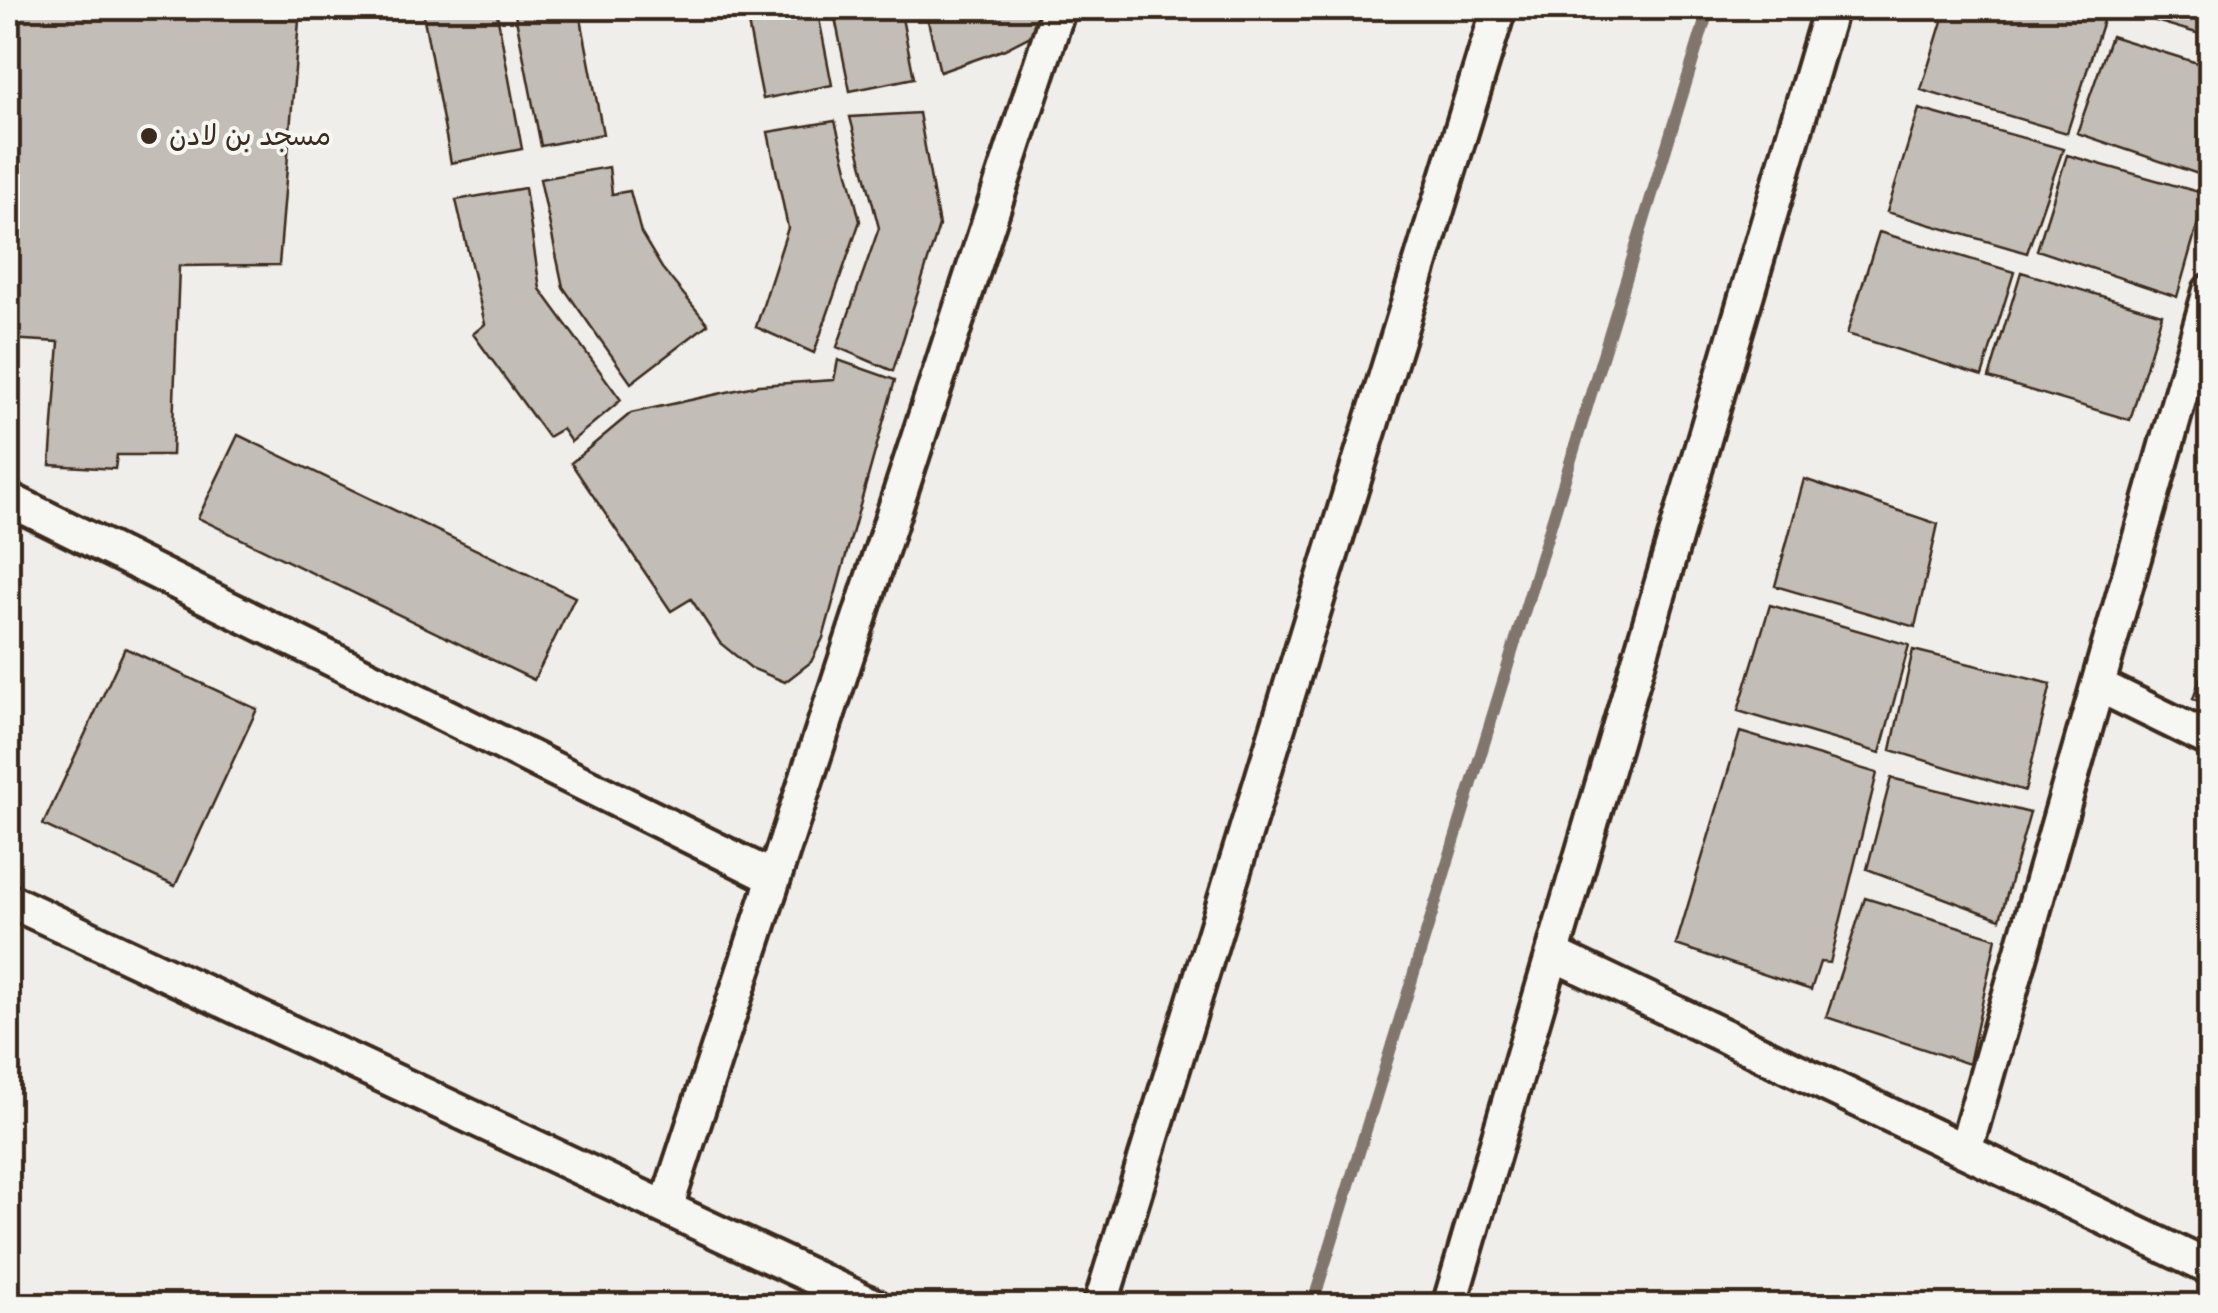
<svg xmlns="http://www.w3.org/2000/svg" width="2218" height="1313" viewBox="0 0 2218 1313" font-family="'Balsamiq Sans','Playpen Sans Arabic',sans-serif">
	<style>
		.lines { fill: none; stroke-linecap: round; stroke-linejoin: round }
		.stream { stroke: #81766d; stroke-width: 12 }
		.building { fill: #c2bdb7; stroke: #3b2a1e; stroke-width: 2.5 }
		.street-casing { stroke: #3b2a1e; stroke-width: 40 }
		.street { stroke: #f6f6f2; stroke-width: 32 }
		.poi-dot { fill: #3b2a1e; stroke: #f6f6f2; stroke-width: 4 }
		.labels { text-anchor: middle; dominant-baseline: central; stroke-width: 8; stroke-linejoin: round; paint-order: stroke }
		.poi-label { font-size: 28px; fill: #3b2a1e; stroke: #f6f6f2; text-anchor: start }
	</style>
	<rect width="100%" height="100%" fill="#efeeea"/>
	<filter id="ink" filterUnits="userSpaceOnUse"><feTurbulence type="fractalNoise" baseFrequency=".01" numOctaves="2"/><feDisplacementMap in="SourceGraphic" scale="20" xChannelSelector="R" yChannelSelector="G"/><feConvolveMatrix kernelMatrix="1 2 1 2 8 2 1 2 1" color-interpolation-filters="sRGB"/></filter>
	<g filter="url(#ink)">
		<g class="lines">
			<path class="stream" d="M 1312,1306 L 1709,8"/>
		</g>
		<path class="building" d="M 8,8 L 300,8 L 279,265 L 179,266 L 172,455 L 117,455 L 115,469 L 50,465 L 59,342 L 8,339 Z
			M 422,8 L 496,8 L 522,149 L 451,163 Z
			M 514,8 L 579,8 L 603,134 L 541,146 Z
			M 745,8 L 817,8 L 832,85 L 763,99 Z
			M 833,8 L 900,8 L 914,78 L 850,91 Z
			M 925,8 L 1065,8 L 1046,28 L 1005,49 L 940,72 Z
			M 1946,8 L 2107,8 L 2067,133 L 1921,90 Z
			M 2123,8 L 2210,8 L 2210,37 L 2122,11 Z
			M 2111,36 L 2210,67 L 2210,178 L 2077,133 Z
			M 1919,109 L 2063,149 L 2027,253 L 1887,212 Z
			M 919,113 L 939,226 L 893,371 L 837,347 L 879,228 L 850,117 Z
			M 835,121 L 860,221 L 814,353 L 756,327 L 788,228 L 768,132 Z
			M 2067,155 L 2206,194 L 2177,297 L 2037,250 Z
			M 609,167 L 612,194 L 630,191 L 641,233 L 662,268 L 708,324 L 631,383 L 563,287 L 540,179 Z
			M 525,188 L 540,289 L 621,400 L 571,442 L 562,429 L 548,437 L 473,334 L 485,324 L 456,200 Z
			M 1879,232 L 2014,272 L 1982,376 L 1847,334 Z
			M 2021,272 L 2162,314 L 2130,420 L 1989,378 Z
			M 838,360 L 895,380 L 823,638 L 811,662 L 785,682 L 751,668 L 720,643 L 691,599 L 671,611 L 571,463 L 631,413 L 759,385 L 834,380 Z
			M 238,435 L 575,597 L 534,680 L 198,518 Z
			M 1804,479 L 1938,524 L 1915,627 L 1775,586 Z
			M 1770,605 L 1909,645 L 1880,753 L 1738,711 Z
			M 125,648 L 257,709 L 175,886 L 43,825 Z
			M 1913,650 L 2051,684 L 2025,791 L 1891,750 Z
			M 2210,652 L 2210,705 L 2193,699 Z
			M 1740,732 L 1877,773 L 1830,963 L 1820,962 L 1811,990 L 1676,945 Z
			M 1891,778 L 2030,813 L 2000,919 L 1867,869 Z
			M 1865,898 L 1996,938 L 1969,1064 L 1826,1017 Z"/>
		<g class="lines">
			<defs>
				<path id="street" d="M 8,499 L 774,878
					M 2098,685 L 2210,740
					M 8,900 L 875,1306
					M 1553,954 L 2210,1268
					M 1965,1151 L 2210,291
					M 666,1208 L 1059,8
					M 1100,1306 L 1499,8
					M 1449,1306 L 1831,8"/>
			</defs>
			<use href="#street" class="street-casing"/>
			<use href="#street" class="street"/>
		</g>
	</g>
	<circle class="poi-dot" cx="149" cy="136" r="10"/>
	<g class="labels">
		<g class="poi-label">
			<text x="169" y="136">مسجد بن لادن</text>
		</g>
	</g>
	<rect width="2218" height="1313" fill="none" stroke="#f6f6f2" stroke-width="40"/>
	<rect x="20" y="20" width="2178" height="1273" fill="none" stroke="#3b2a1e" stroke-width="4" filter="url(#ink)"/>
</svg>
